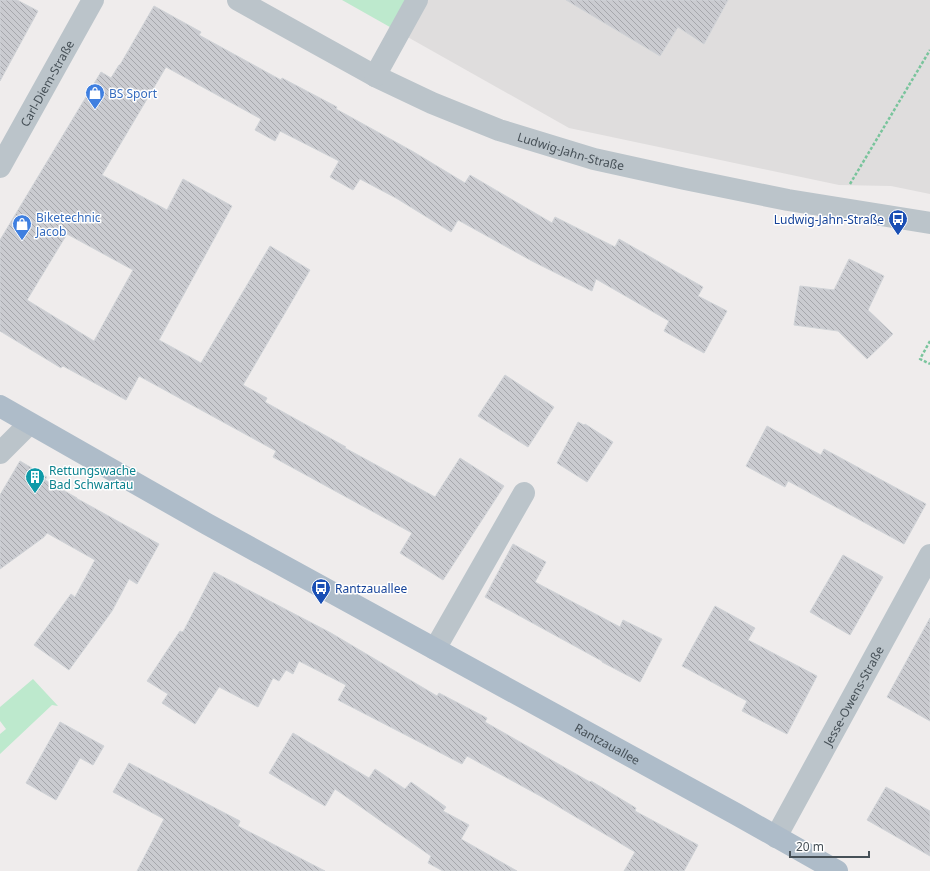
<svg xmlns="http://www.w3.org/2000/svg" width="930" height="871" viewBox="0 0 930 871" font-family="'Noto Sans',sans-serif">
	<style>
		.education { fill: #dfdddd }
		.green { fill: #bde9cd }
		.building { fill: url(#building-back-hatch); stroke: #d0d3d7; fill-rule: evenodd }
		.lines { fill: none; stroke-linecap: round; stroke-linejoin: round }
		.path { stroke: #79c49c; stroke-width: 2.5; stroke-dasharray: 3 2; stroke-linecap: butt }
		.minor { stroke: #bbc4ca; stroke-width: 22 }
		.major { stroke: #aebcc9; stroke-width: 22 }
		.labels { text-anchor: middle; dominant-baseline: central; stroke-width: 3; stroke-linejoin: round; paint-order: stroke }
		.street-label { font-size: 12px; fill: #465057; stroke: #fff }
		.shop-label { font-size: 12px; fill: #366cbe; stroke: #fff; text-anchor: start }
		.transit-label { font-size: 12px; fill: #164399; stroke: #fff; text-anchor: end }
		.culture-label { font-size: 12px; fill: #0d838f; stroke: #fff; text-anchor: start }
	</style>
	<defs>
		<pattern id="building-back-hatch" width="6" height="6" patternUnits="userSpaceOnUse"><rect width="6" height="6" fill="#cacbd0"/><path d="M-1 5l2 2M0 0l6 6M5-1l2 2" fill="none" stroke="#a6a7ac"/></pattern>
	</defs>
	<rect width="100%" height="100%" fill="#efecec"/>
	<path class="education" d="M 425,0 L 930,0 L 930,194 L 891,186 L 839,185 L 569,128 L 404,35 Z"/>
	<path class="green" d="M 342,0 L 425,0 L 404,35 Z
		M 33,679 L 58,706 L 52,705 L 0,754 L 0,734 L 6,729 L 0,721 L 0,707 Z"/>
	<path class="building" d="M 0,0 L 17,0 L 38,11 L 0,81 Z
		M 566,0 L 728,0 L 704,44 L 678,27 L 660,56 Z
		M 154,6 L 201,32 L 199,35 L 281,80 L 282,78 L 337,107 L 336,109 L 412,151 L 465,183 L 470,175 L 552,223 L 555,217 L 615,247 L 619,239 L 703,287 L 698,296 L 727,311 L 704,353 L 664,331 L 669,321 L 596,279 L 592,291 L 532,261 L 458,220 L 451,232 L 396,198 L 360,179 L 353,190 L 330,177 L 339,161 L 280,131 L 275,141 L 255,130 L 261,119 L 166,67 L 102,175 L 167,210 L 183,179 L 232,206 L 159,340 L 201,363 L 270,246 L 310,270 L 243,385 L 267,398 L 265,402 L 346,447 L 345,448 L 435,497 L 460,458 L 504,486 L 443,580 L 400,553 L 412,533 L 273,457 L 276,451 L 139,376 L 126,400 L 63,366 L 61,368 L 0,331 L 0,240 L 101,72 L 111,78 L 119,65 L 120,65 ZM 67,234 L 133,270 L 94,341 L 27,300 Z
		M 849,259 L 884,276 L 868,310 L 893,334 L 867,359 L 838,331 L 794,325 L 800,286 L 834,290 Z
		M 505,375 L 554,407 L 528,447 L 478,416 Z
		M 578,422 L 584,425 L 585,424 L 613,442 L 587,482 L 557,463 Z
		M 767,426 L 821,455 L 824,449 L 926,504 L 904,544 L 788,481 L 785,487 L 746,466 Z
		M 20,461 L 47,477 L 45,480 L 77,498 L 76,498 L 159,544 L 137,584 L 129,579 L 112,611 L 69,670 L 34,645 L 71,594 L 75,597 L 95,560 L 47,533 L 44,537 L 0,569 L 0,495 Z
		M 513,544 L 546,562 L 535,582 L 620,627 L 623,620 L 662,639 L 640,682 L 602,662 L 602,661 L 485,597 Z
		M 843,555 L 883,577 L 850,635 L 810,612 Z
		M 214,572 L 331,633 L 437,696 L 439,693 L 487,718 L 485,722 L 590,782 L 591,781 L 636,808 L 635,811 L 698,845 L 684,871 L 624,871 L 635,852 L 542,797 L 467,756 L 462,764 L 338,700 L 346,685 L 299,661 L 293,674 L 286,670 L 279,681 L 273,678 L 258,707 L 219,687 L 195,724 L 162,703 L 168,694 L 147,681 L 180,631 L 183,632 Z
		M 715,606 L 755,628 L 748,640 L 817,676 L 787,734 L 742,711 L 747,701 L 682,666 Z
		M 930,618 L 930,721 L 887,697 Z
		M 60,722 L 104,746 L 93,765 L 80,758 L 56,800 L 26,783 Z
		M 293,733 L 369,778 L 375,769 L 405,789 L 411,782 L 446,807 L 443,811 L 469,825 L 461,839 L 517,871 L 443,871 L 428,863 L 431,856 L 335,789 L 325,806 L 269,773 Z
		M 129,763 L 240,821 L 238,826 L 325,871 L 137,871 L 164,819 L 113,792 Z
		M 886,787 L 930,811 L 930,856 L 867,820 Z"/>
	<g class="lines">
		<path class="path" d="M 850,184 L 930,50
			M 930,341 L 920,359 L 930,364"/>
		<g class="minor">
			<path id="s1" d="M 238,0 L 375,76 L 432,103 L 499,130 L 594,159 L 685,179 L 788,200 L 930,223"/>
			<path d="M 375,76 L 417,0"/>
			<path id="s2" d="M 0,167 L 93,0"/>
			<path d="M 0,453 L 29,424"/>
			<path d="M 435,649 L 524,493"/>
			<path id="s3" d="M 776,837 L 930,555"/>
		</g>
		<path class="major" id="s4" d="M 0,406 L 207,524 L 736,814 L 837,871"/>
	</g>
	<defs>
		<symbol id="shop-pin" viewBox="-11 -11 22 30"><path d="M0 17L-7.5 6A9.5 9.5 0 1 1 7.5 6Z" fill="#3f7fe0" stroke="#fff"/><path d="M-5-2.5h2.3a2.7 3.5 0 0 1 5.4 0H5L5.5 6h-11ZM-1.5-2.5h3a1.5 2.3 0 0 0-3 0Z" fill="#fff"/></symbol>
		<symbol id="bus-pin" viewBox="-11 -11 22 30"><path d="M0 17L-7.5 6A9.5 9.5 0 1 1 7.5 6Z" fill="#1a4fb4" stroke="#fff"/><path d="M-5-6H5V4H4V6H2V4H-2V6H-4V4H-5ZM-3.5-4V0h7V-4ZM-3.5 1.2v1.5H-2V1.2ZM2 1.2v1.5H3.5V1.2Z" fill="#fff"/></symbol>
		<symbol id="building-pin" viewBox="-11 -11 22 30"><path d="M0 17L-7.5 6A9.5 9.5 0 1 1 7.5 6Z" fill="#0f9aa8" stroke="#fff"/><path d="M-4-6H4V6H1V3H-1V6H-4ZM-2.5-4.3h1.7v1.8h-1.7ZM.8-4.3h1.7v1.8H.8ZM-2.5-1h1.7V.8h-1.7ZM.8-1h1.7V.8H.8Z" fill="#fff"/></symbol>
	</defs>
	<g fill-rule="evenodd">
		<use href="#shop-pin" x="84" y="82" width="22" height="30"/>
		<use href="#bus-pin" x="887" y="208" width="22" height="30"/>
		<use href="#shop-pin" x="11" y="213" width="22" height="30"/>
		<use href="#building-pin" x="24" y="466" width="22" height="30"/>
		<use href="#bus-pin" x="310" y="577" width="22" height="30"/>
	</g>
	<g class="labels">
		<g class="street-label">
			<text stroke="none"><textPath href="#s2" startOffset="96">Carl-Diem-Straße</textPath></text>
			<text stroke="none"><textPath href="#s1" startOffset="367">Ludwig-Jahn-Straße</textPath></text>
			<text stroke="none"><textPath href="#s3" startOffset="161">Jesse-Owens-Straße</textPath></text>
			<text stroke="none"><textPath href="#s4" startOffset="695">Rantzauallee</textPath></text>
		</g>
		<g class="shop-label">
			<text x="109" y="93">BS Sport</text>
			<text x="36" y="217">Biketechnic<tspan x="36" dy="14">Jacob</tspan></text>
		</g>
		<g class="transit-label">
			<text x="884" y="219">Ludwig-Jahn-Straße</text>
			<text x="335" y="588" text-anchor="start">Rantzauallee</text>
		</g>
		<g class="culture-label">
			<text x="49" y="470">Rettungswache<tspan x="49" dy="14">Bad Schwartau</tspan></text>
		</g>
	</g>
	<path d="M790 851v6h79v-6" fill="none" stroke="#465057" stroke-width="2"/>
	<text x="796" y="851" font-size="12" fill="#465057" stroke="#ffffff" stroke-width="3" paint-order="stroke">20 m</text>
</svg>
